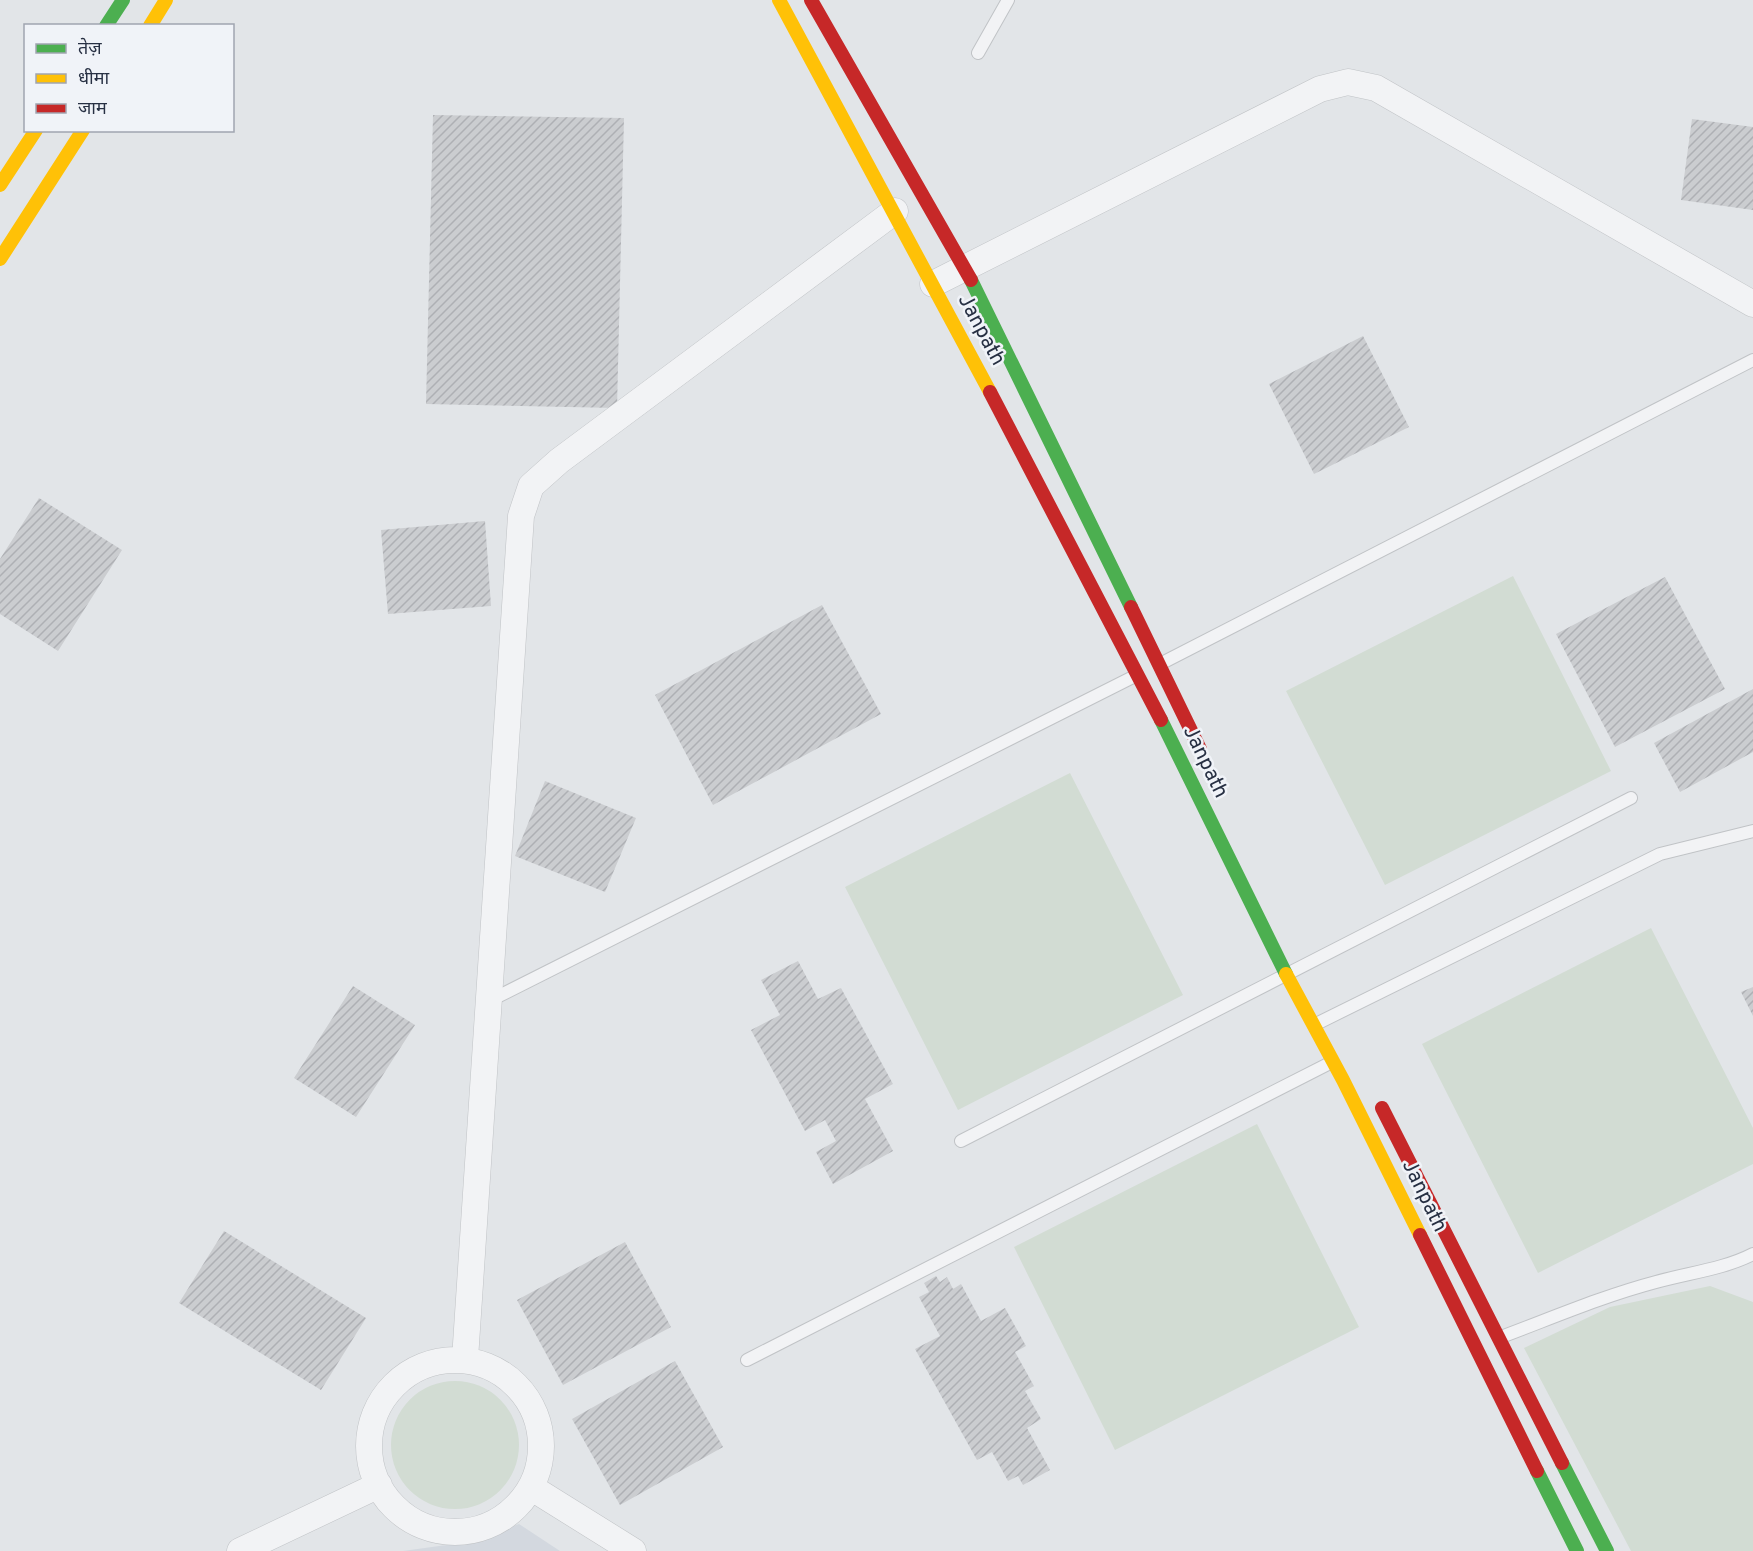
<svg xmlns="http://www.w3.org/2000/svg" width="1753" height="1551" viewBox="0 0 1753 1551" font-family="Overpass,'Noto Sans Devanagari',sans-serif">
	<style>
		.built { fill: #d3d8df }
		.grass { fill: #d2dcd3 }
		.building { fill: url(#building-hatch) }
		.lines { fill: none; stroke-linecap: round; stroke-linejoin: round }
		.lane-casing { stroke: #c0c3c6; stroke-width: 14 }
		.street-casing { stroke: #c0c3c6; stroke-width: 27 }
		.lane { stroke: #f2f3f5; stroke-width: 12 }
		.street { stroke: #f2f3f5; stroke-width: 26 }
		.fast { stroke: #4caf50; stroke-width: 14 }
		.slow { stroke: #ffc107; stroke-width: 14 }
		.jam { stroke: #c62828; stroke-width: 14 }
		.labels { text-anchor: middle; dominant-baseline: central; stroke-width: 5; stroke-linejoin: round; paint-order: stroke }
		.street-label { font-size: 21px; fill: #273043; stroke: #f0f3f8 }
	</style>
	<defs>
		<pattern id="building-hatch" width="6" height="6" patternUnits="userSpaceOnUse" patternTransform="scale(1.5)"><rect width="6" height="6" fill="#cbcdd0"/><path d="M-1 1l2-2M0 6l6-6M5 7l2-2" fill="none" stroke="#aeb0b4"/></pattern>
	</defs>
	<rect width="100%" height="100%" fill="#e2e5e8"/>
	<path class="built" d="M 519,1524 L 560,1551 L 403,1551 L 468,1542 Z"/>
	<path class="grass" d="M 1513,576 L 1611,771 L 1385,885 L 1286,691 Z
		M 1070,773 L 1183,995 L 958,1110 L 845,887 Z
		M 1651,928 L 1753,1128 L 1753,1164 L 1538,1273 L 1422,1044 Z
		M 1257,1124 L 1359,1327 L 1115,1450 L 1014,1247 Z
		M 1710,1286 L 1753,1302 L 1753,1551 L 1631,1551 L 1524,1348 L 1610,1307 Z
		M391 1445a64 64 0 1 1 128 0a64 64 0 1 1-128 0Z"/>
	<path class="building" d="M 433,115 L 624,118 L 617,408 L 426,404 Z
		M 1692,119 L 1753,127 L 1753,210 L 1681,200 Z
		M 1363,336 L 1409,427 L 1314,474 L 1269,384 Z
		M 39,498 L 122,550 L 58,651 L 0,614 L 0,559 Z
		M 485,521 L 491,606 L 388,614 L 381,530 Z
		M 1665,577 L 1725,689 L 1615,747 L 1556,634 Z
		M 822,605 L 881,714 L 713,805 L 655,695 Z
		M 1753,689 L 1753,752 L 1680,792 L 1654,743 Z
		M 545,781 L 636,818 L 605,892 L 515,856 Z
		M 798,961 L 818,999 L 841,988 L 893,1084 L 865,1099 L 893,1151 L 833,1184 L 816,1152 L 836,1141 L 825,1120 L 805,1131 L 751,1030 L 780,1015 L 761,980 Z
		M 353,986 L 415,1025 L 356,1117 L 294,1078 Z
		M 1753,987 L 1753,1016 L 1741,992 Z
		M 224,1231 L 366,1318 L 321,1390 L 179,1303 Z
		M 625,1242 L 671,1327 L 563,1385 L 517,1300 Z
		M 936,1276 L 940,1282 L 947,1277 L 953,1289 L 961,1284 L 981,1321 L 1005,1308 L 1026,1346 L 1015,1352 L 1034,1386 L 1025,1391 L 1041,1419 L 1027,1428 L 1050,1470 L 1023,1485 L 1018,1476 L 1008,1481 L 992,1452 L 977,1460 L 915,1349 L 940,1336 L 919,1297 L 929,1292 L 924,1283 Z
		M 675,1361 L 723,1447 L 620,1505 L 572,1419 Z"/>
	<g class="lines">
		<defs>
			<path id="lane" d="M 978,53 L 1008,0
				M 1160,664 L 1753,360
				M 489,1001 L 1137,675
				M 1314,1025 L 1660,854 L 1753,831
				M 961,1141 L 1631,798
				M 1501,1337 C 1552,1318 1603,1296 1656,1282 C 1688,1273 1724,1269 1753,1254
				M 747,1360 L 1332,1062"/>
			<path id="street" d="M 933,284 L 1320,89 L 1348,82 L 1376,88 L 1753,304
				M 465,1359 L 521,516 L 531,486 L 559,461 L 895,211
				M369 1446a86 86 0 1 1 172 0a86 86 0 1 1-172 0Z
				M 532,1488 L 633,1551
				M 240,1551 L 379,1485"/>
		</defs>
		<use href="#lane" class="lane-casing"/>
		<use href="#street" class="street-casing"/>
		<use href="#lane" class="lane"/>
		<use href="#street" class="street"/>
		<path class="fast" d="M 106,26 L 123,0
			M 971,280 L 1131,607
			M 1161,720 L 1286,974
			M 1562,1463 L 1607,1551
			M 1537,1471 L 1577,1551"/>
		<path class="slow" d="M 779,0 L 990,392
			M 150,26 L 166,0
			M 0,185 L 36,130
			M 0,259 L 83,130
			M 1286,974 L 1343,1080 L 1420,1235"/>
		<path class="jam" d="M 811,0 L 971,280
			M 990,392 L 1161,720
			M 1131,607 L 1200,749
			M 1382,1108 L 1562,1463
			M 1420,1235 L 1537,1471"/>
	</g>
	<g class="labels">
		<g class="street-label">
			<text transform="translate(981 330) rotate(62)">Janpath</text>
			<text transform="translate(1205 762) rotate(64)">Janpath</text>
			<text transform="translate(1424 1196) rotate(64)">Janpath</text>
		</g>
	</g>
	<rect x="24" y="24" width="210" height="108" fill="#f0f3f8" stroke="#a0a5b0" stroke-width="1.5"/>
	<rect x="36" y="44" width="30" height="9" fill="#4caf50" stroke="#a0a5b0" stroke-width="1.5"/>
	<text x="78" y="54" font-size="18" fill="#273043">तेज़</text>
	<rect x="36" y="74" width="30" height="9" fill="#ffc107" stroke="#a0a5b0" stroke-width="1.5"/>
	<text x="78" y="84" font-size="18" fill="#273043">धीमा</text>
	<rect x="36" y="104" width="30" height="9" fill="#c62828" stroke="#a0a5b0" stroke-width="1.5"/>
	<text x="78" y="114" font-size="18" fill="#273043">जाम</text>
</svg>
